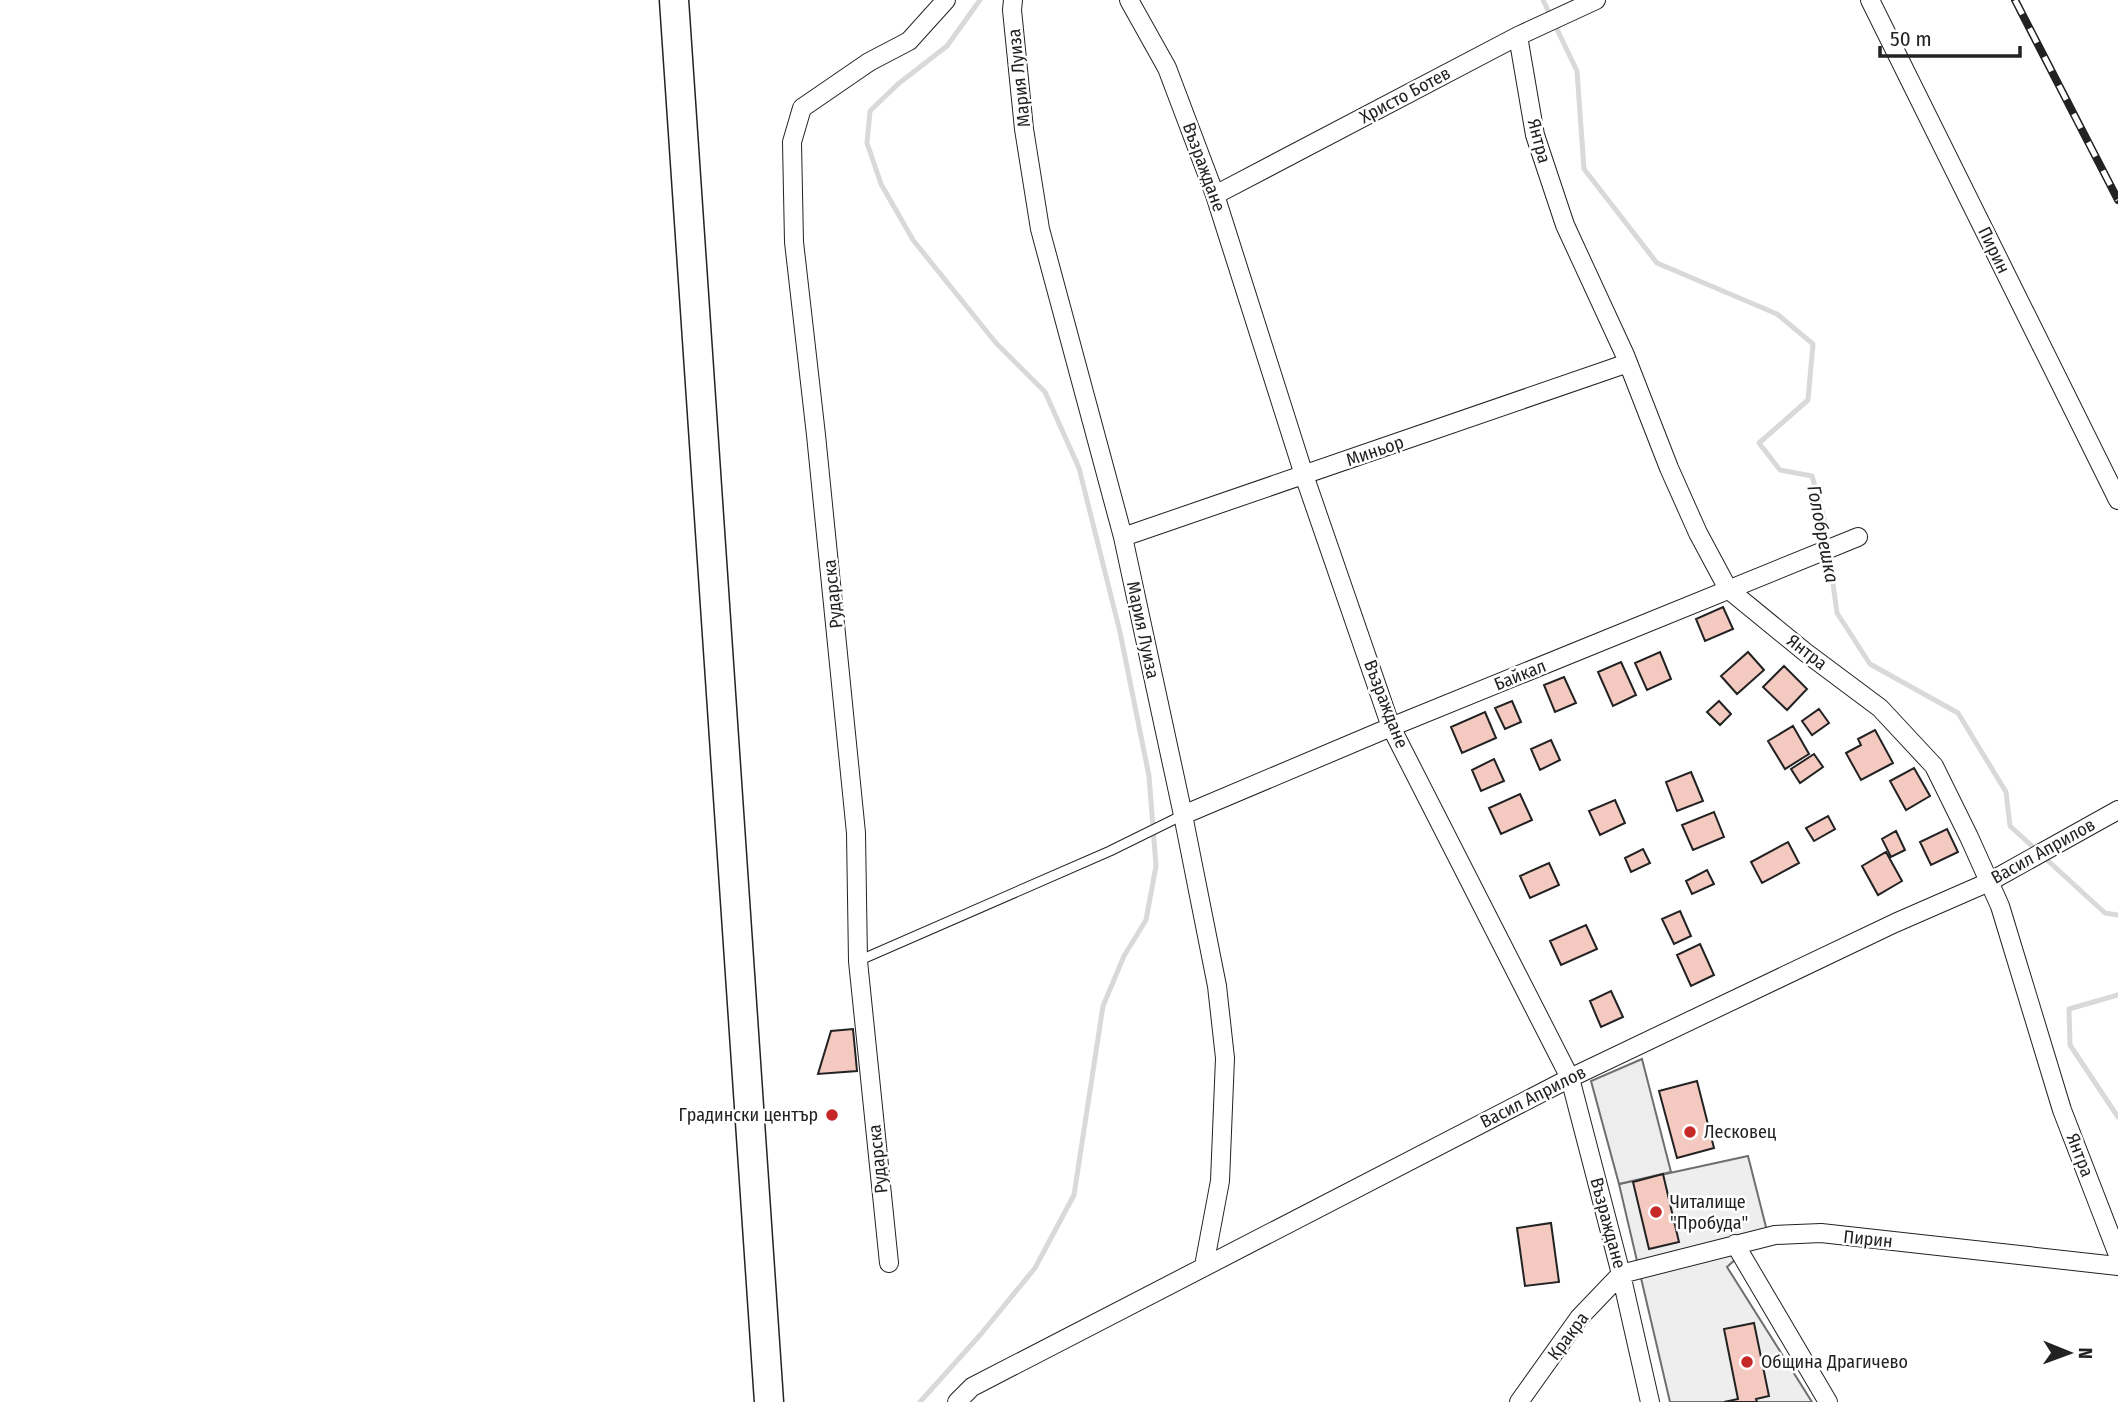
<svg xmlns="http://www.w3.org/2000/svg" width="2118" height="1402" viewBox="0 0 2118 1402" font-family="'Fira Sans Condensed',sans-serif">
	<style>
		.green { fill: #eee; stroke: #6f6f6f; stroke-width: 2 }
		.parking { fill: #ededed; stroke: #6f6f6f; stroke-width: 2 }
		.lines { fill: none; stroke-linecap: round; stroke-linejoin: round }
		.stream { stroke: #d9d9d9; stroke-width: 5 }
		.building { fill: #f3c9c0; stroke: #222; stroke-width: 2 }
		.service-casing { stroke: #222; stroke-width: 11 }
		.minor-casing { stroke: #222; stroke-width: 20 }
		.trunk-casing { stroke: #222; stroke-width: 31 }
		.service { stroke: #fff; stroke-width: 9 }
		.minor { stroke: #fff; stroke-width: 18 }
		.trunk { stroke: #fff; stroke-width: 28 }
		.rail-casing { stroke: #222; stroke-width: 8 }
		.rail { stroke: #fff; stroke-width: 5; stroke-dasharray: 16; stroke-linecap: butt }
		.poi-dot { fill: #c62828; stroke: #fff; stroke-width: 2.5 }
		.labels { text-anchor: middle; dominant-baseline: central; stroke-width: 5; stroke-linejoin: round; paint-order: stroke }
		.street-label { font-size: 18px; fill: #222; stroke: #fff }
		.poi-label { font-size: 18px; fill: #222; stroke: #fff; text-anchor: start }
		.water-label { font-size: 19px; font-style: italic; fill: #222; stroke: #fff }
	</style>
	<rect width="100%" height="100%" fill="#fff"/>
	<path class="green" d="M 1748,1156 L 1767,1231 L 1727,1267 L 1812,1402 L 1670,1402 L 1619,1184 Z"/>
	<path class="parking" d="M 1642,1059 L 1671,1172 L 1619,1184 L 1591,1081 Z"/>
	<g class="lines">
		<path class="stream" d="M 1543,0 L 1577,71 L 1584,169 L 1657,263 L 1777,314 L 1813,344 L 1808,400 L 1759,443 L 1780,470 L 1812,476 L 1824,518 L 1837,613 L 1870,664 L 1958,713 L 2006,792 L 2010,826 L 2105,913 L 2118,915
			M 2118,995 L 2069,1009 L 2070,1045 L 2118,1117
			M 920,1402 L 981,1334 L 1035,1268 L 1074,1195 L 1103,1006 L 1124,956 L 1146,920 L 1156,866 L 1149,776 L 1120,632 L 1079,468 L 1045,392 L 996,343 L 913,240 L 881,184 L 867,143 L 870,111 L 898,84 L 947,46 L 980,0"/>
	</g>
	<path class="building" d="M 1723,607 L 1733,629 L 1705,641 L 1696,619 Z
		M 1660,652 L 1671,679 L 1647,690 L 1635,663 Z
		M 1748,652 L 1764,670 L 1737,694 L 1721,676 Z
		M 1621,662 L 1636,695 L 1613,706 L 1598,672 Z
		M 1784,666 L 1807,689 L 1787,710 L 1763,687 Z
		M 1564,677 L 1576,703 L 1555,712 L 1544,685 Z
		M 1512,701 L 1521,722 L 1505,729 L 1495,708 Z
		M 1719,701 L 1731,714 L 1720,725 L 1707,712 Z
		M 1819,709 L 1829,723 L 1812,735 L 1802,721 Z
		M 1485,712 L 1496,738 L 1462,753 L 1451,727 Z
		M 1793,726 L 1809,754 L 1785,769 L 1768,741 Z
		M 1875,730 L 1893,763 L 1861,780 L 1846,753 L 1861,745 L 1858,739 Z
		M 1551,740 L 1560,760 L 1540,770 L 1531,749 Z
		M 1814,754 L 1823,767 L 1800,783 L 1791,769 Z
		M 1494,759 L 1504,781 L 1481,791 L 1472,770 Z
		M 1914,768 L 1930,796 L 1906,810 L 1890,781 Z
		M 1691,772 L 1703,801 L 1677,811 L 1666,782 Z
		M 1520,794 L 1532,820 L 1501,834 L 1489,808 Z
		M 1615,800 L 1625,823 L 1600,835 L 1589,811 Z
		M 1714,812 L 1724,837 L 1693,850 L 1682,825 Z
		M 1828,816 L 1835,829 L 1814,841 L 1806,828 Z
		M 1947,829 L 1958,852 L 1931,865 L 1920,842 Z
		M 1896,831 L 1905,850 L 1891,857 L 1882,839 Z
		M 1788,842 L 1799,863 L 1762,883 L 1751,862 Z
		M 1643,849 L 1650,863 L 1631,872 L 1625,858 Z
		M 1886,852 L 1902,881 L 1878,895 L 1862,866 Z
		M 1549,863 L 1559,885 L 1530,898 L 1520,876 Z
		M 1707,870 L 1714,884 L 1692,894 L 1686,881 Z
		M 1680,911 L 1691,936 L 1674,944 L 1662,919 Z
		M 1586,925 L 1597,949 L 1561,965 L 1550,941 Z
		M 1700,944 L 1714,975 L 1691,986 L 1677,955 Z
		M 1611,991 L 1623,1017 L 1601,1027 L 1590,1001 Z
		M 853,1029 L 857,1071 L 818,1074 L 831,1031 Z
		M 1697,1081 L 1714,1148 L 1677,1158 L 1659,1091 Z
		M 1663,1174 L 1679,1242 L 1649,1249 L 1633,1182 Z
		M 1551,1223 L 1559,1282 L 1525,1286 L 1517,1228 Z
		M 1754,1323 L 1769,1396 L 1756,1399 L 1757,1402 L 1724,1402 L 1738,1399 L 1724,1329 Z"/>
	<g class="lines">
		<defs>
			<path id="service" d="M 858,961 L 1110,851 L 1183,815"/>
			<path id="minor" d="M 1013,0 L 1012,10 L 1024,129 L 1040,229 L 1123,537 L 1183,815 L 1217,986 L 1225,1058 L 1220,1181 L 1204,1266
				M 1129,0 L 1167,68 L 1215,195 L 1304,475 L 1391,727 L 1570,1078 L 1621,1274 L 1650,1402
				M 1870,0 L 2118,500
				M 1518,36 L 1535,135 L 1565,225 L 1625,355 L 1669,468 L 1698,533 L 1728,589 L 1805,652 L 1880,708 L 1934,766 L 1969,837 L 2000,906 L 2062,1110 L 2118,1255
				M 1215,195 L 1518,36 L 1596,0
				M 1123,537 L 1628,363
				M 1183,815 L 1391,727 L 1858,537
				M 1735,1244 L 1828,1402
				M 889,1263 L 858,961 L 856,833 L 816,435 L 794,242 L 792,142 L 802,108 L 869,62 L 909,41 L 946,0
				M 1621,1274 L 1775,1235 L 1821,1233 L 2118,1266
				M 957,1402 L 972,1387 L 1570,1078 L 1895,923 L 1989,882 L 2118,810
				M 1519,1402 L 1579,1318 L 1621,1274"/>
			<path id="trunk" d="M 674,0 L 769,1402"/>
		</defs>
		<use href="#service" class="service-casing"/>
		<use href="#minor" class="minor-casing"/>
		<use href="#trunk" class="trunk-casing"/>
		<use href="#service" class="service"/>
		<use href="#minor" class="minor"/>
		<use href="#trunk" class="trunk"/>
		<defs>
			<path id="rail" d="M 2015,0 L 2118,200"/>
		</defs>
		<use href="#rail" class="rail-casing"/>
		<use href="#rail" class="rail"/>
	</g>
	<g class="poi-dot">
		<circle cx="832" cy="1115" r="7"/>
		<circle cx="1690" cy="1132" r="7"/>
		<circle cx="1656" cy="1212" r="7"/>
		<circle cx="1747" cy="1362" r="7"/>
	</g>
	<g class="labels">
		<g class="street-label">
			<text transform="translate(1019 78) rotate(-96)">Мария Луиза</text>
			<text transform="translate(1405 95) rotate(-28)">Христо Ботев</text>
			<text transform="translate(1539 141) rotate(75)">Янтра</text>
			<text transform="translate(1204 167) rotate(70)">Възраждане</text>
			<text transform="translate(1994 250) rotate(64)">Пирин</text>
			<text transform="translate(1375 451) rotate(-19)">Миньор</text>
			<text transform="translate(833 594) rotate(-96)">Рударска</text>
			<text transform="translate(1143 630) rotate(78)">Мария Луиза</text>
			<text transform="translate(1807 652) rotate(38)">Янтра</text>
			<text transform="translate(1520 675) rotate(-22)">Байкал</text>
			<text transform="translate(1386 704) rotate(69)">Възраждане</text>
			<text transform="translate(2043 851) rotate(-29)">Васил Априлов</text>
			<text transform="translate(1533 1097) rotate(-27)">Васил Априлов</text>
			<text transform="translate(2080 1155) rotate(69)">Янтра</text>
			<text transform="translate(878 1159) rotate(-96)">Рударска</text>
			<text transform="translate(1608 1223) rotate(75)">Възраждане</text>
			<text transform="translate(1868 1239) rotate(6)">Пирин</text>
			<text transform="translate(1568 1336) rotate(-53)">Кракра</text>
		</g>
		<g class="poi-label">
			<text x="818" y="1115" text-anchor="end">Градински център</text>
			<text x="1704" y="1132">Лесковец</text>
			<text x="1670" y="1202">Читалище<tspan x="1670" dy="21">"Пробуда"</tspan></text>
			<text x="1761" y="1362">Община Драгичево</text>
		</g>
		<g class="water-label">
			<text transform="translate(1823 534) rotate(79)">Голобрешка</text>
		</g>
	</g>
	<g transform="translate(2069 1353) rotate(91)" stroke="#ffffff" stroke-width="5" paint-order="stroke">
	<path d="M0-5L12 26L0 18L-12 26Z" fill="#222222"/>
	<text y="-10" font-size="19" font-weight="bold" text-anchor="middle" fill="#222222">N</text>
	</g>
	<path d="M1880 46v10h140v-10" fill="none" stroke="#222222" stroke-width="3.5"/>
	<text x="1890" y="46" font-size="21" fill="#222222" stroke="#ffffff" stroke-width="5" paint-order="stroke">50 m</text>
</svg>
